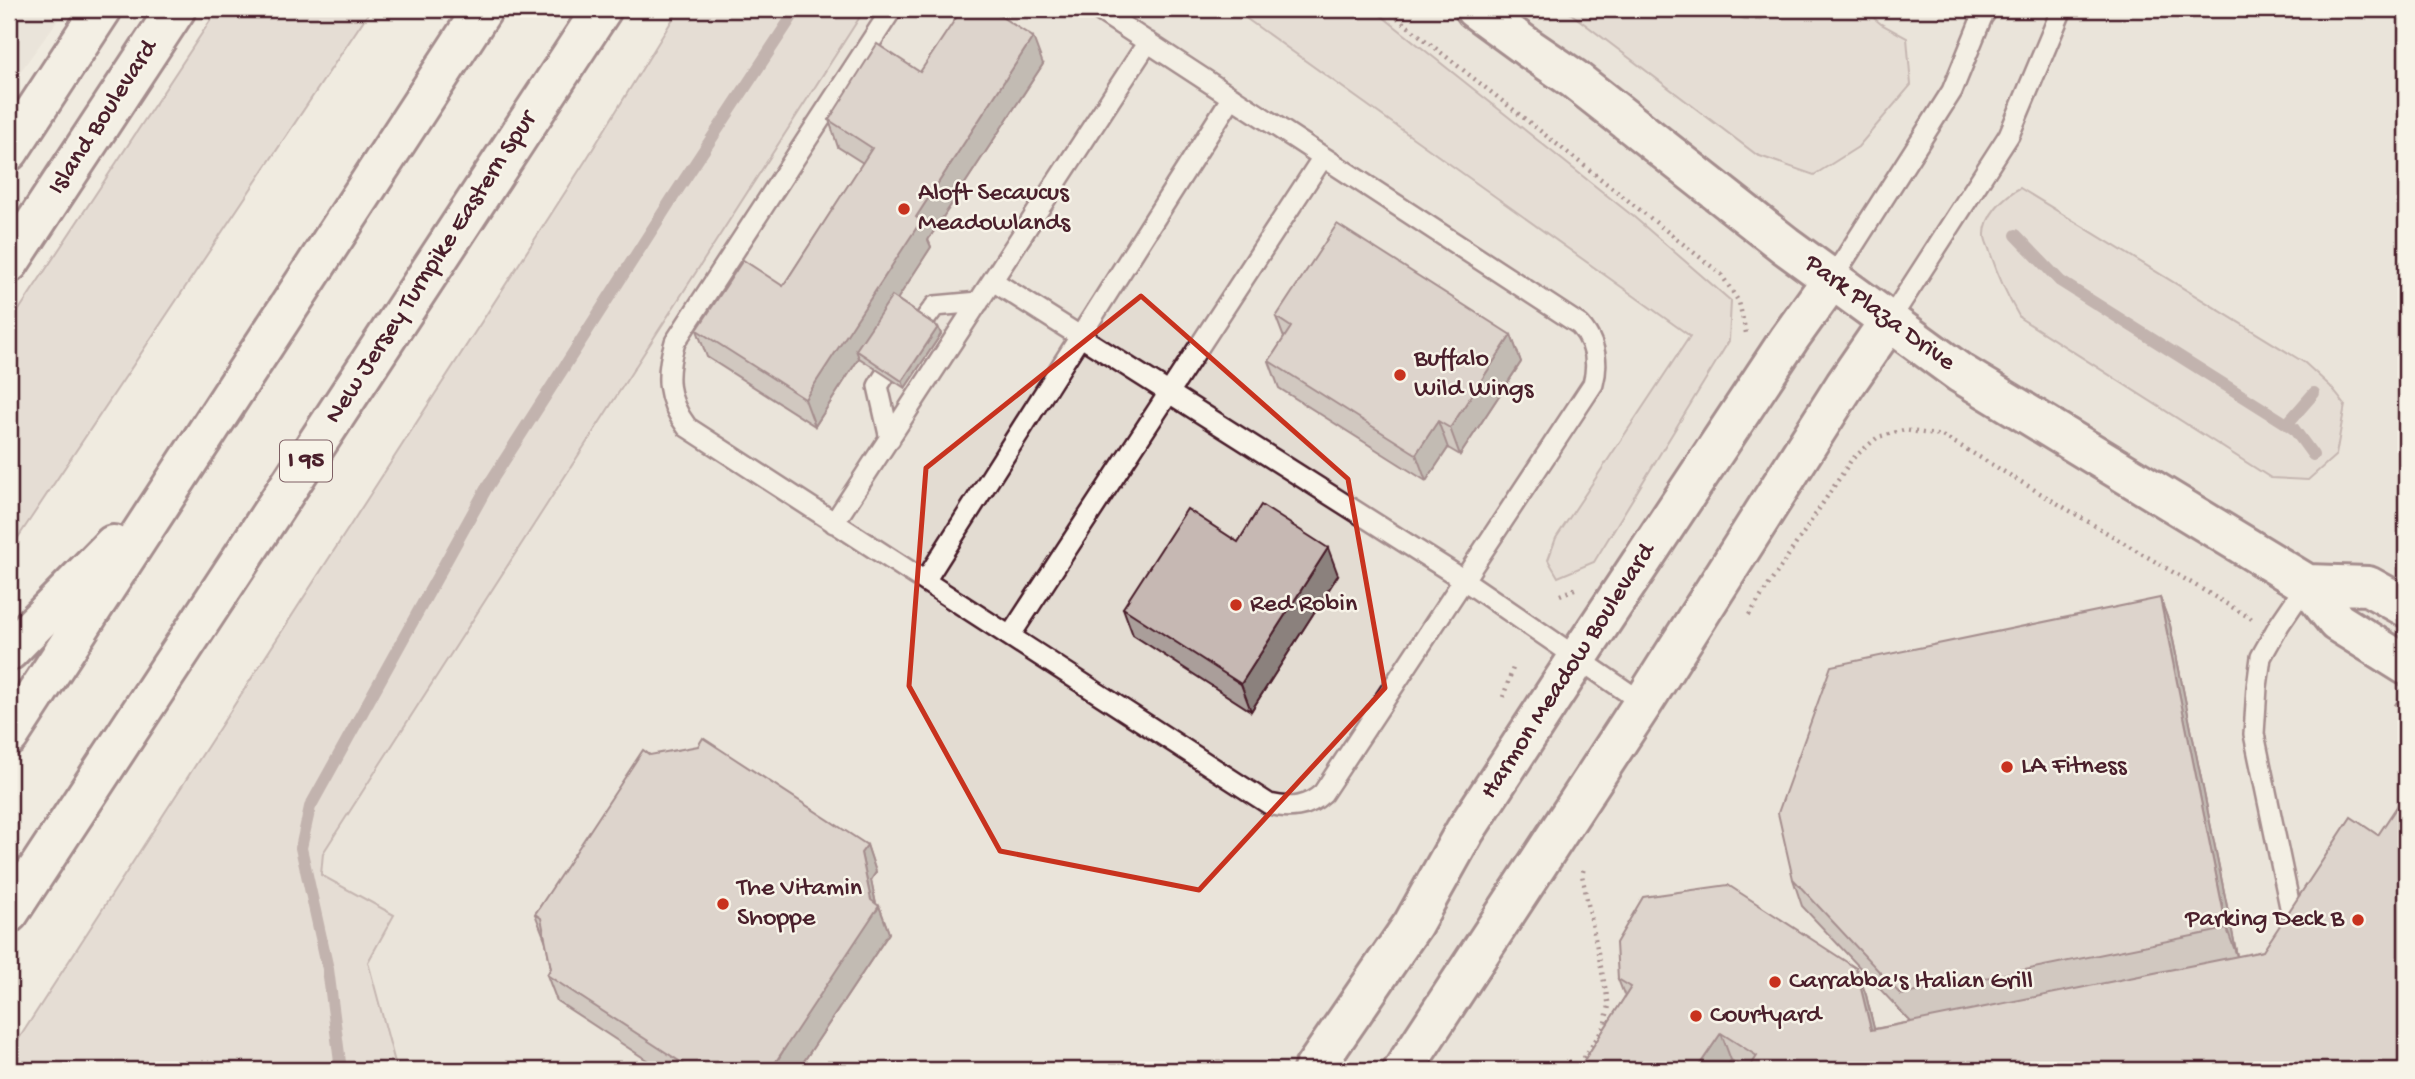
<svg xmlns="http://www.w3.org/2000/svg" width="2415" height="1079" viewBox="0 0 2415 1079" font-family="'Gochi Hand',sans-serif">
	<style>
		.built { fill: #e3dcd2 }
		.green { fill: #d8cdc6; stroke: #917678; stroke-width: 2 }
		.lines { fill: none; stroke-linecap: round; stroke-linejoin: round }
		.stream { stroke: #8b6f72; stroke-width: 12 }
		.lane-casing { stroke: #4a1f2b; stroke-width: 24 }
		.street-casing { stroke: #4a1f2b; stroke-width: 44 }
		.secondary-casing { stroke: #4a1f2b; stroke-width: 44 }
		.highway-casing { stroke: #4a1f2b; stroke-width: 44 }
		.path { stroke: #4a1f2b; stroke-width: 4.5; stroke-dasharray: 2 5; stroke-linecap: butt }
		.lane { stroke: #f7f3e8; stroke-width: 19 }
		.street { stroke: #f7f3e8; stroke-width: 38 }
		.secondary { stroke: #f7f3e8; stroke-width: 38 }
		.highway { stroke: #f7f3e8; stroke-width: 38 }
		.wall { fill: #aa9e9a; stroke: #4a1f2b; stroke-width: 2 }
		.shaded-wall { fill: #8b817d; stroke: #4a1f2b; stroke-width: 2 }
		.building { fill: #c6b8b3; stroke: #4a1f2b; stroke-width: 2 }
		.marked { fill: none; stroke: #c8321e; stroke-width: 5; stroke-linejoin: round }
		.poi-dot { fill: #c8321e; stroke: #f7f3e8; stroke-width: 2.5 }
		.labels { text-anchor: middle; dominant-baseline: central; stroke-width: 5; stroke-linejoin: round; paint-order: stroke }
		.shield { fill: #f7f3e8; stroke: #7e5f64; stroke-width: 2 }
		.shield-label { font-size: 24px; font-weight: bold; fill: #4a1f2b }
		.street-label { font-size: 26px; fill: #4a1f2b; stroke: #f7f3e8 }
		.poi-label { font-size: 26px; fill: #4a1f2b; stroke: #f7f3e8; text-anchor: start }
	</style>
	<rect width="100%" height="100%" fill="#f0ebe0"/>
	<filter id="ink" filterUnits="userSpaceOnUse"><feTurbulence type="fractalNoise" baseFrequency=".0143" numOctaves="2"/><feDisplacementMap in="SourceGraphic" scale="14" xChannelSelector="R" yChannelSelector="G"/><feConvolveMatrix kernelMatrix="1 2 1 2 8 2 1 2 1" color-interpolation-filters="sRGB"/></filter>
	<g filter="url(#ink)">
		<path class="built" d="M 9,9 L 66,9 L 9,87 Z
			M 865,9 L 2406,9 L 2406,1070 L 184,1070 Z"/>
		<path class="green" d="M 218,9 L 371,9 L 9,551 L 9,325 Z
			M 679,9 L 865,9 L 323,853 L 321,875 L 394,915 L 368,962 L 397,1070 L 9,1070 L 9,1054 L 586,160 Z
			M 1233,9 L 1373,9 L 1634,217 L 1731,301 L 1729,341 L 1594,562 L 1558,577 L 1548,560 L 1556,538 L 1690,336 Z
			M 1565,9 L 1863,9 L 1881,24 L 1907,38 L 1911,85 L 1858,147 L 1814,175 L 1757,155 Z
			M 2020,188 L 2305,363 L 2330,386 L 2345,405 L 2336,455 L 2308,480 L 2271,478 L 2020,318 C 2007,296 1998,276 1990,252 C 1989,247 1985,241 1985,236 C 1984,216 2004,196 2020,188 Z"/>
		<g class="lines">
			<path class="stream" d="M 1735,9 C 1748,18 1760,16 1774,9
				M 2016,235 L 2060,281 L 2287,424 L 2294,429 L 2313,455
				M 2287,424 L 2314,393
				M 341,1070 L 328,969 L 301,848 L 310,807 L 486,489 L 673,197 L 797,9"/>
			<defs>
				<path id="lane" d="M 892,9 L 675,342 C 665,375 666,399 687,427 L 1269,804 C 1290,809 1307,808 1323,793 L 1593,384 C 1599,362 1595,342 1580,325 L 1097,9
					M 1832,279 L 1952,91 L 1982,17 L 1988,9
					M 993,281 L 1464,580 L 1643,703
					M 1889,321 L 2009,135 L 2062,9
					M 923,322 L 935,306 L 979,302
					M 885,375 L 878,386 L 890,439
					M 834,523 L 1148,42
					M 925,581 L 1232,97
					M 1010,636 L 1323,157
					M 2294,926 L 2254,734 L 2257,687 L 2261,657 L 2279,625 L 2307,584"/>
				<path id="street" d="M 9,151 L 102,9
					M 9,263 L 176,9"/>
				<path id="secondary" d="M 1475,9 L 1527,47 L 1574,79 L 1785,245 L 1960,373 L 2307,584 L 2337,622 L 2406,665
					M 2307,584 L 2368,586 L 2406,607
					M 1313,1070 L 1413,924 L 1465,831 L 1577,659 L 1789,339 L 1832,279
					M 1403,1070 L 1643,703 L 1845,385 L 1889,321"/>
				<path id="highway" d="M 9,651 L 113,545
					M 9,736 L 483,9
					M 9,913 L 602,9"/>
			</defs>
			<use href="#lane" class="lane-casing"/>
			<use href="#street" class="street-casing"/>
			<use href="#secondary" class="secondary-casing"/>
			<use href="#highway" class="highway-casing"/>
			<path class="path" d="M 1386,9 L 1721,274 L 1739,302 L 1746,333
				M 1560,595 L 1577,588
				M 1749,615 L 1852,459 L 1878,437 L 1904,430 L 1942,436 L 1959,445 L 2252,619
				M 1503,697 L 1514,665
				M 2395,703 L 2406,710
				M 1576,1070 L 1604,1027 L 1609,1006 L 1582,875 L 1584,868"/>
			<use href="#lane" class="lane"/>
			<use href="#street" class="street"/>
			<use href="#secondary" class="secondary"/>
			<use href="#highway" class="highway"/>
		</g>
		<path class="wall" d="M 1043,64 L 928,240 L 931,247 L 897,299 L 938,327 L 941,334 L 905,388 L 859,358 L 815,426 L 707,357 L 697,330 L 783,286 L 863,163 L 838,147 L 829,120 L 920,72 Z
			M 1276,317 L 1511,335 L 1521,362 L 1460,455 L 1448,448 L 1426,481 L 1279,388 L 1269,361 L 1284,338 Z
			M 1238,542 L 1338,575 L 1251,711 L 1133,635 L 1123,608 Z
			M 2160,598 L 2170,625 L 2237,956 L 2406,1070 L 1747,1070 L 1731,1060 L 1724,1070 L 1578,1070 L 1625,997 L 1618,979 L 1856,968 L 1866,995 L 1874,1029 L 1911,1022 L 1802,906 L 1793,879 Z
			M 650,755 L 867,845 L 876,872 L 871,880 L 876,904 L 879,906 L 889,933 L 798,1070 L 662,1070 L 557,1001 L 547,975 L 551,968 L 546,942 L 535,914 Z"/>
		<path class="shaded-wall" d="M 1033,37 L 1043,64 L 928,240 L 931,247 L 862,354 L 856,350 L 859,358 L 815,426 L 805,399 L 916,217 Z
			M 938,327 L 941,334 L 905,388 L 902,381 Z
			M 1511,335 L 1521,362 L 1460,455 L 1450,428 Z
			M 1438,421 L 1448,448 L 1426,481 L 1416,454 Z
			M 1328,548 L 1338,575 L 1251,711 L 1241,684 Z
			M 2160,598 L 2170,625 L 2237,956 L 2227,929 Z
			M 867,845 L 876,872 L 871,880 L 877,910 L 879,906 L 889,933 L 798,1070 L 772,1070 L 871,900 L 861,853 Z
			M 1856,968 L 1866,995 L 1881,1057 L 1871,1030 Z
			M 1721,1033 L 1731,1060 L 1724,1070 L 1696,1070 Z"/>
		<path class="building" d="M 962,9 L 989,9 L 1033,37 L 916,217 L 921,221 L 805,399 L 697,330 L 743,260 L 783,286 L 872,148 L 829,120 L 877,44 L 920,72 Z
			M 1337,224 L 1511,335 L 1450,428 L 1438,421 L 1416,454 L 1269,361 L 1291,327 L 1276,317 Z
			M 892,296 L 938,327 L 902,381 L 856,350 Z
			M 1261,505 L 1328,548 L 1241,684 L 1123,608 L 1187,509 L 1238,542 Z
			M 2160,598 L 2227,929 L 1901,995 L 1793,879 L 1778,813 L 1831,666 Z
			M 703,738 L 867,845 L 861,853 L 871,900 L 879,906 L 771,1069 L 763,1064 L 734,1070 L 693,1070 L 547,975 L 551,968 L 541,918 L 535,914 L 643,750 L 650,755 L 698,746 Z
			M 2400,802 L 2406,806 L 2406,1070 L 1748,1070 L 1757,1056 L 1721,1033 L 1696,1070 L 1578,1070 L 1631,987 L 1618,979 L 1616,943 L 1643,897 L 1728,885 L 1856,968 L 1871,1030 L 2263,951 L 2351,817 L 2378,835 Z"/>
	</g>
	<path d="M0 0H2415V1079H0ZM 1141,296 L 1348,479 L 1385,688 L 1199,890 L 1000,851 L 909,686 L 926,468 Z" fill="#f0ebe0" fill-opacity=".55" fill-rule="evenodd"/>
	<path class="marked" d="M 1141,296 L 1348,479 L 1385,688 L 1199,890 L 1000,851 L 909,686 L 926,468 Z"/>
	<g class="poi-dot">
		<circle cx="904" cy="209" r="7"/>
		<circle cx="1400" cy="375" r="7"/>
		<circle cx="1236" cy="605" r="7"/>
		<circle cx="2007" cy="767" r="7"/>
		<circle cx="723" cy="904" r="7"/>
		<circle cx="2358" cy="920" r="7"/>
		<circle cx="1775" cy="982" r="7"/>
		<circle cx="1696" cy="1016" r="7"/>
	</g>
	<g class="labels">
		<rect class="shield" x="280" y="440.5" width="52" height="41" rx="5"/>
		<g class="shield-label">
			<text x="306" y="461">I 95</text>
		</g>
		<g class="street-label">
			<text transform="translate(104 118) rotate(-57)">Island Boulevard</text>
			<text transform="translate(432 268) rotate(-57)">New Jersey Turnpike Eastern Spur</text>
			<text transform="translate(1879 314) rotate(36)">Park Plaza Drive</text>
			<text transform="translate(1569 672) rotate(-57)">Harmon Meadow Boulevard</text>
		</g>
		<g class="poi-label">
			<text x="918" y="194">Aloft Secaucus<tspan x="918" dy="30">Meadowlands</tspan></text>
			<text x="1414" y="360">Buffalo<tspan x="1414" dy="30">Wild Wings</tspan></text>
			<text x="1250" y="605">Red Robin</text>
			<text x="2021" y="767">LA Fitness</text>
			<text x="737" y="889">The Vitamin<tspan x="737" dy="30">Shoppe</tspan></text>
			<text x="2344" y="920" text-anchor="end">Parking Deck B</text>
			<text x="1789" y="982">Carrabba's Italian Grill</text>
			<text x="1710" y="1016">Courtyard</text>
		</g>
	</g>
	<rect width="2415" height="1079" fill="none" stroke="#f7f3e8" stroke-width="35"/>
	<rect x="18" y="18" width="2380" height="1044" fill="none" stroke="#4a1f2b" stroke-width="2.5" filter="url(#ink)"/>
</svg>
